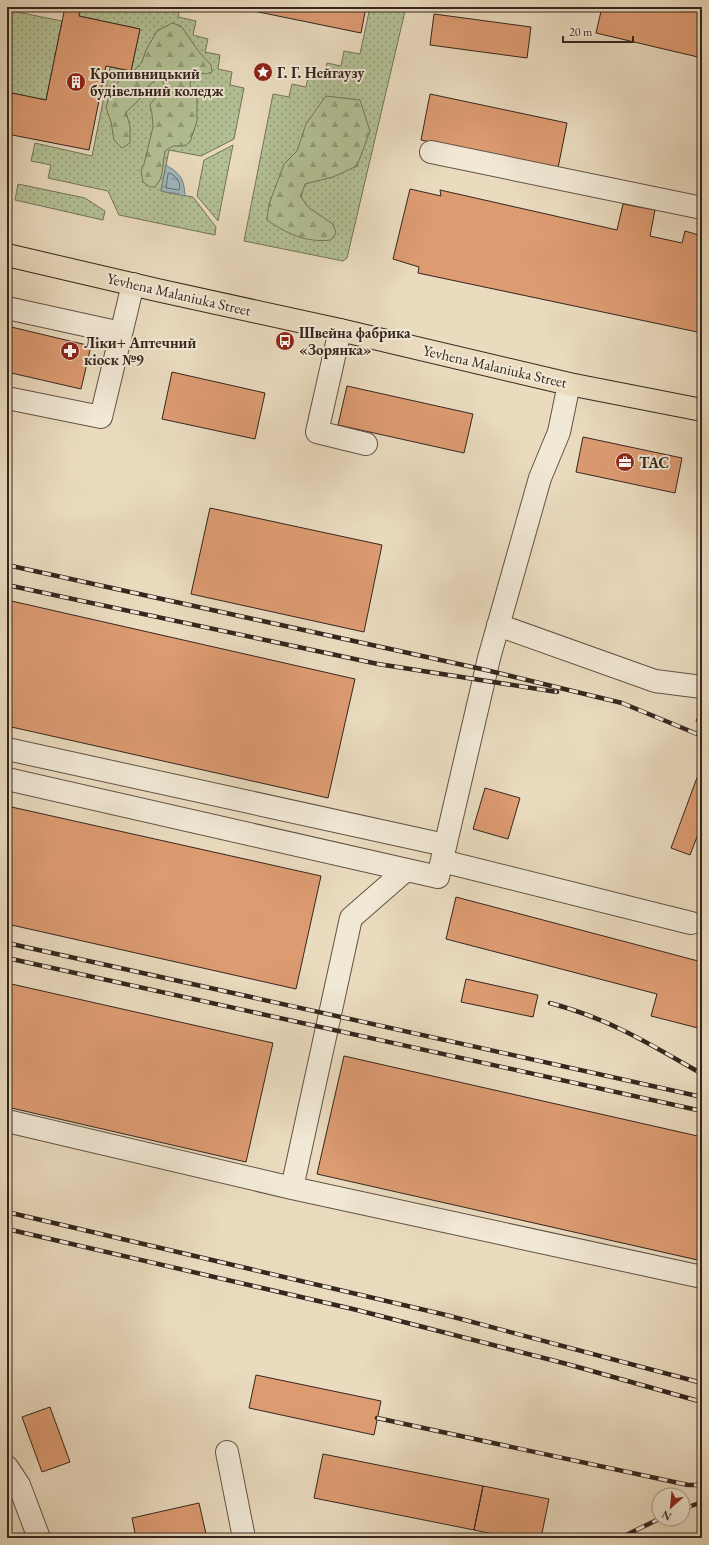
<svg xmlns="http://www.w3.org/2000/svg" width="709" height="1545" viewBox="0 0 709 1545" font-family="'EB Garamond',serif">
	<style>
		.green { fill: url(#green-dots); stroke: #74745a }
		.forest { fill: url(#forest-firs); stroke: #74745a }
		.water { fill: url(#water-ripples); stroke: #747e7e }
		.lines { fill: none; stroke-linecap: round; stroke-linejoin: round }
		.shore { stroke: #6a6f6e; stroke-width: 1 }
		.building { fill: #dd9b72; stroke: #35261e }
		.minor-casing { stroke: #625346; stroke-width: 24 }
		.major-casing { stroke: #35261e; stroke-width: 24 }
		.minor { stroke: #f1e8d5; stroke-width: 22 }
		.major { stroke: #eadbbf; stroke-width: 22 }
		.rail-casing { stroke: #35261e; stroke-width: 4.5 }
		.rail { stroke: #f1e8d5; stroke-width: 3; stroke-dasharray: 9; stroke-linecap: butt }
		.labels { text-anchor: middle; dominant-baseline: central; stroke-width: 4; stroke-linejoin: round; paint-order: stroke }
		.poi-label { font-size: 15px; font-weight: bold; fill: #35261e; stroke: #f1e8d5; text-anchor: start }
		.street-label { font-size: 15px; fill: #35261e; stroke: #f1e8d5 }
	</style>
	<defs>
		<pattern id="green-dots" width="8" height="8" patternUnits="userSpaceOnUse"><rect width="8" height="8" fill="#b3c195"/><path d="M2 2h.1M6 6h.1" fill="none" stroke="#929d79" stroke-width="1.8" stroke-linecap="round"/></pattern>
		<pattern id="forest-firs" width="22" height="20" patternUnits="userSpaceOnUse"><rect width="22" height="20" fill="#b3c195"/><path d="M5 1l3.5 6h-7zM16 11l3.5 6h-7z" fill="#929d79"/></pattern>
		<pattern id="water-ripples" width="26" height="14" patternUnits="userSpaceOnUse"><rect width="26" height="14" fill="#9eb8be"/><path d="M2 4q2-2 4 0t4 0M15 11q2-2 4 0t4 0" fill="none" stroke="#82959a"/></pattern>
	</defs>
	<rect width="100%" height="100%" fill="#eadbbf"/>
	<filter id="stains"><feTurbulence type="fractalNoise" baseFrequency=".005" numOctaves="4"/><feColorMatrix values="0 0 0 0 .2 0 0 0 0 .09 0 0 0 0 .02 0 0 0 .5 -.17"/></filter>
	<radialGradient id="worn" r=".72"><stop offset=".6" stop-color="#630" stop-opacity="0"/><stop offset="1" stop-color="#630" stop-opacity=".3"/></radialGradient>
	<path class="green" d="M 81,7 L 180,7 L 178,17 L 196,21 L 193,35 L 208,39 L 205,52 L 220,55 L 218,69 L 232,72 L 230,85 L 244,88 L 234,139 L 201,156 L 169,150 L 161,191 L 193,197 L 216,227 L 215,235 L 119,215 L 108,191 L 48,178 L 51,165 L 31,161 L 35,143 L 92,156 L 110,67 L 131,71 L 140,29 L 79,16 Z
		M 370,7 L 406,7 L 347,258 L 343,261 L 244,241 L 273,94 L 289,97 L 292,84 L 306,87 L 309,73 L 324,76 L 327,63 L 341,66 L 344,51 L 360,54 Z
		M 7,10 L 62,21 L 46,100 L 7,92 Z
		M 233,145 L 218,221 L 197,196 L 204,160 Z
		M 18,184 L 85,198 L 105,211 L 103,220 L 15,200 Z"/>
	<path class="forest" d="M 172,23 L 181,26 L 199,52 L 211,65 L 212,72 L 206,74 L 193,71 L 190,85 L 197,99 L 197,121 L 190,142 L 184,146 L 173,146 L 165,151 L 162,173 L 160,180 L 155,187 L 150,187 L 143,182 L 141,171 L 144,164 L 153,127 L 152,114 L 150,105 C 156,96 162,93 164,81 L 157,79 L 148,86 L 138,101 L 126,112 L 130,126 L 130,143 L 122,148 L 114,140 L 111,122 L 106,107 L 111,91 L 119,81 L 131,74 L 142,62 L 146,50 L 157,31 Z
		M 326,96 L 360,100 L 370,131 L 357,166 L 333,177 L 305,184 L 301,197 L 309,208 L 333,224 L 336,233 L 331,240 C 307,243 287,234 267,220 L 269,204 L 284,164 L 297,151 L 306,124 Z"/>
	<path class="water" d="M 166,165 C 181,174 184,179 185,196 L 161,191 Z"/>
	<g class="lines">
		<path class="shore" d="M 170,173 C 176,176 182,184 179,190 L 166,188 L 168,174 Z"/>
	</g>
	<path class="building" d="M 65,7 L 81,7 L 79,16 L 140,29 L 131,71 L 106,66 L 89,150 L 7,134 L 7,92 L 46,100 Z
		M 234,7 L 366,7 L 361,33 Z
		M 602,7 L 702,7 L 702,58 L 596,33 Z
		M 434,14 L 531,27 L 527,58 L 430,45 Z
		M 430,94 L 567,123 L 558,168 L 421,140 Z
		M 410,189 L 441,196 L 440,190 L 617,230 L 623,204 L 655,210 L 650,236 L 682,243 L 685,231 L 702,236 L 702,333 L 418,273 L 419,267 L 393,259 Z
		M 7,326 L 91,346 L 81,389 L 7,372 Z
		M 172,372 L 265,393 L 255,439 L 162,419 Z
		M 347,386 L 473,414 L 464,453 L 338,425 Z
		M 583,437 L 682,458 L 675,493 L 576,472 Z
		M 210,508 L 382,545 L 364,632 L 191,594 Z
		M 7,600 L 355,679 L 328,798 L 7,726 Z
		M 702,708 L 702,724 L 696,721 Z
		M 698,775 L 702,777 L 702,824 L 690,855 L 671,848 Z
		M 485,788 L 520,798 L 508,839 L 473,829 Z
		M 7,806 L 321,876 L 296,989 L 7,924 Z
		M 456,897 L 702,962 L 702,1029 L 651,1016 L 657,994 L 446,939 Z
		M 466,979 L 538,995 L 533,1017 L 461,1002 Z
		M 7,983 L 273,1043 L 246,1162 L 7,1107 Z
		M 344,1056 L 702,1137 L 702,1261 L 317,1174 Z
		M 256,1375 L 381,1401 L 374,1435 L 249,1408 Z
		M 50,1407 L 70,1462 L 42,1472 L 22,1417 Z
		M 323,1454 L 483,1486 L 474,1530 L 314,1498 Z
		M 483,1486 L 549,1499 L 541,1538 L 512,1538 L 474,1530 Z
		M 199,1503 L 207,1538 L 136,1538 L 132,1518 Z"/>
	<g class="lines">
		<defs>
			<path id="minor" d="M 431,152 L 702,208
				M 7,308 L 121,333
				M 340,330 L 317,432 L 366,444
				M 7,398 L 101,417 L 133,284
				M 498,625 L 655,681 L 702,687
				M 7,749 L 445,845
				M 7,779 L 438,877 L 489,658 L 540,478 L 559,432 L 569,384
				M 442,861 L 691,923
				M 7,1121 L 292,1188 L 702,1277
				M 292,1188 L 351,918 L 406,870
				M 227,1452 L 244,1538
				M 7,1467 L 19,1485 L 39,1538"/>
			<path id="major" d="M 7,255 L 157,290 L 340,330 L 569,384 L 702,410"/>
		</defs>
		<use href="#minor" class="minor-casing"/>
		<use href="#major" class="major-casing"/>
		<use href="#minor" class="minor"/>
		<use href="#major" class="major"/>
		<defs>
			<path id="rail" d="M 7,565 L 486,670 L 622,703 L 702,736
				M 7,585 L 378,664 L 557,692
				M 7,943 L 702,1097
				M 7,958 L 702,1111
				M 550,1003 C 610,1019 650,1044 702,1074
				M 7,1212 L 446,1315 L 702,1383
				M 7,1229 L 357,1310 L 567,1364 L 702,1402
				M 377,1418 L 688,1485 L 702,1485
				M 683,1509 L 702,1502
				M 620,1538 L 659,1519"/>
		</defs>
		<use href="#rail" class="rail-casing"/>
		<use href="#rail" class="rail"/>
	</g>
	<defs>
		<symbol id="sight-disc" viewBox="-11 -11 22 22"><circle r="9.5" fill="#8f2418" stroke="#f1e8d5"/><path d="M0-6L1.8-2.2L6-1.7L2.9 1.2L3.7 5.4L0 3.3L-3.7 5.4L-2.9 1.2L-6-1.7L-1.8-2.2Z" fill="#fff"/></symbol>
		<symbol id="building-disc" viewBox="-11 -11 22 22"><circle r="9.5" fill="#8f2418" stroke="#f1e8d5"/><path d="M-4-6H4V6H1V3H-1V6H-4ZM-2.5-4.3h1.7v1.8h-1.7ZM.8-4.3h1.7v1.8H.8ZM-2.5-1h1.7V.8h-1.7ZM.8-1h1.7V.8H.8Z" fill="#fff"/></symbol>
		<symbol id="bus-disc" viewBox="-11 -11 22 22"><circle r="9.5" fill="#8f2418" stroke="#f1e8d5"/><path d="M-5-6H5V4H4V6H2V4H-2V6H-4V4H-5ZM-3.5-4V0h7V-4ZM-3.5 1.2v1.5H-2V1.2ZM2 1.2v1.5H3.5V1.2Z" fill="#fff"/></symbol>
		<symbol id="pharmacy-disc" viewBox="-11 -11 22 22"><circle r="9.5" fill="#8f2418" stroke="#f1e8d5"/><path d="M-2-6h4v4h4v4h-4v4h-4v-4h-4v-4h4Z" fill="#fff"/></symbol>
		<symbol id="office-disc" viewBox="-11 -11 22 22"><circle r="9.5" fill="#8f2418" stroke="#f1e8d5"/><path d="M-6-3h4V-5.5h4V-3h4V5H-6ZM-1-4.5V-3h2v-1.5ZM-6 0V1H6V0Z" fill="#fff"/></symbol>
	</defs>
	<g fill-rule="evenodd">
		<use href="#sight-disc" x="252" y="61" width="22" height="22"/>
		<use href="#building-disc" x="65" y="71" width="22" height="22"/>
		<use href="#bus-disc" x="274" y="330" width="22" height="22"/>
		<use href="#pharmacy-disc" x="59" y="340" width="22" height="22"/>
		<use href="#office-disc" x="614" y="451" width="22" height="22"/>
	</g>
	<g class="labels">
		<g class="poi-label">
			<text x="277" y="72">Г. Г. Нейгаузу</text>
			<text x="90" y="73">Кропивницький<tspan x="90" dy="17">будівельний коледж</tspan></text>
			<text x="299" y="332">Швейна фабрика<tspan x="299" dy="17">«Зорянка»</tspan></text>
			<text x="84" y="342">Ліки+ Аптечний<tspan x="84" dy="17">кіоск №9</tspan></text>
			<text x="639" y="462">ТАС</text>
		</g>
		<g class="street-label">
			<text transform="translate(179 294) rotate(13)">Yevhena Malaniuka Street</text>
			<text transform="translate(495 366) rotate(13)">Yevhena Malaniuka Street</text>
		</g>
	</g>
	<rect width="709" height="1545" fill="none" stroke="#eadbbf" stroke-width="24"/>
	<rect x="8" y="8" width="693" height="1529" fill="none" stroke="#35261e" stroke-width="2"/>
	<rect x="12" y="12" width="685" height="1521" fill="none" stroke="#35261e"/>
	<g transform="translate(671 1507) rotate(207)"><circle r="19" fill="#f1e8d5" stroke="#a69a8c"/>
	<path d="M0-3L7 15L0 10L-7 15Z" fill="#8f2418"/>
	<text y="-6" font-size="11" font-weight="bold" text-anchor="middle" fill="#35261e">N</text>
	</g>
	<path d="M563 36v6h70v-6" fill="none" stroke="#35261e" stroke-width="2"/>
	<text x="569" y="36" font-size="12" fill="#35261e" stroke="#f1e8d5" stroke-width="3" paint-order="stroke">20 m</text>
	<rect width="100%" height="100%" filter="url(#stains)"/>
	<rect width="100%" height="100%" fill="url(#worn)"/>
</svg>
